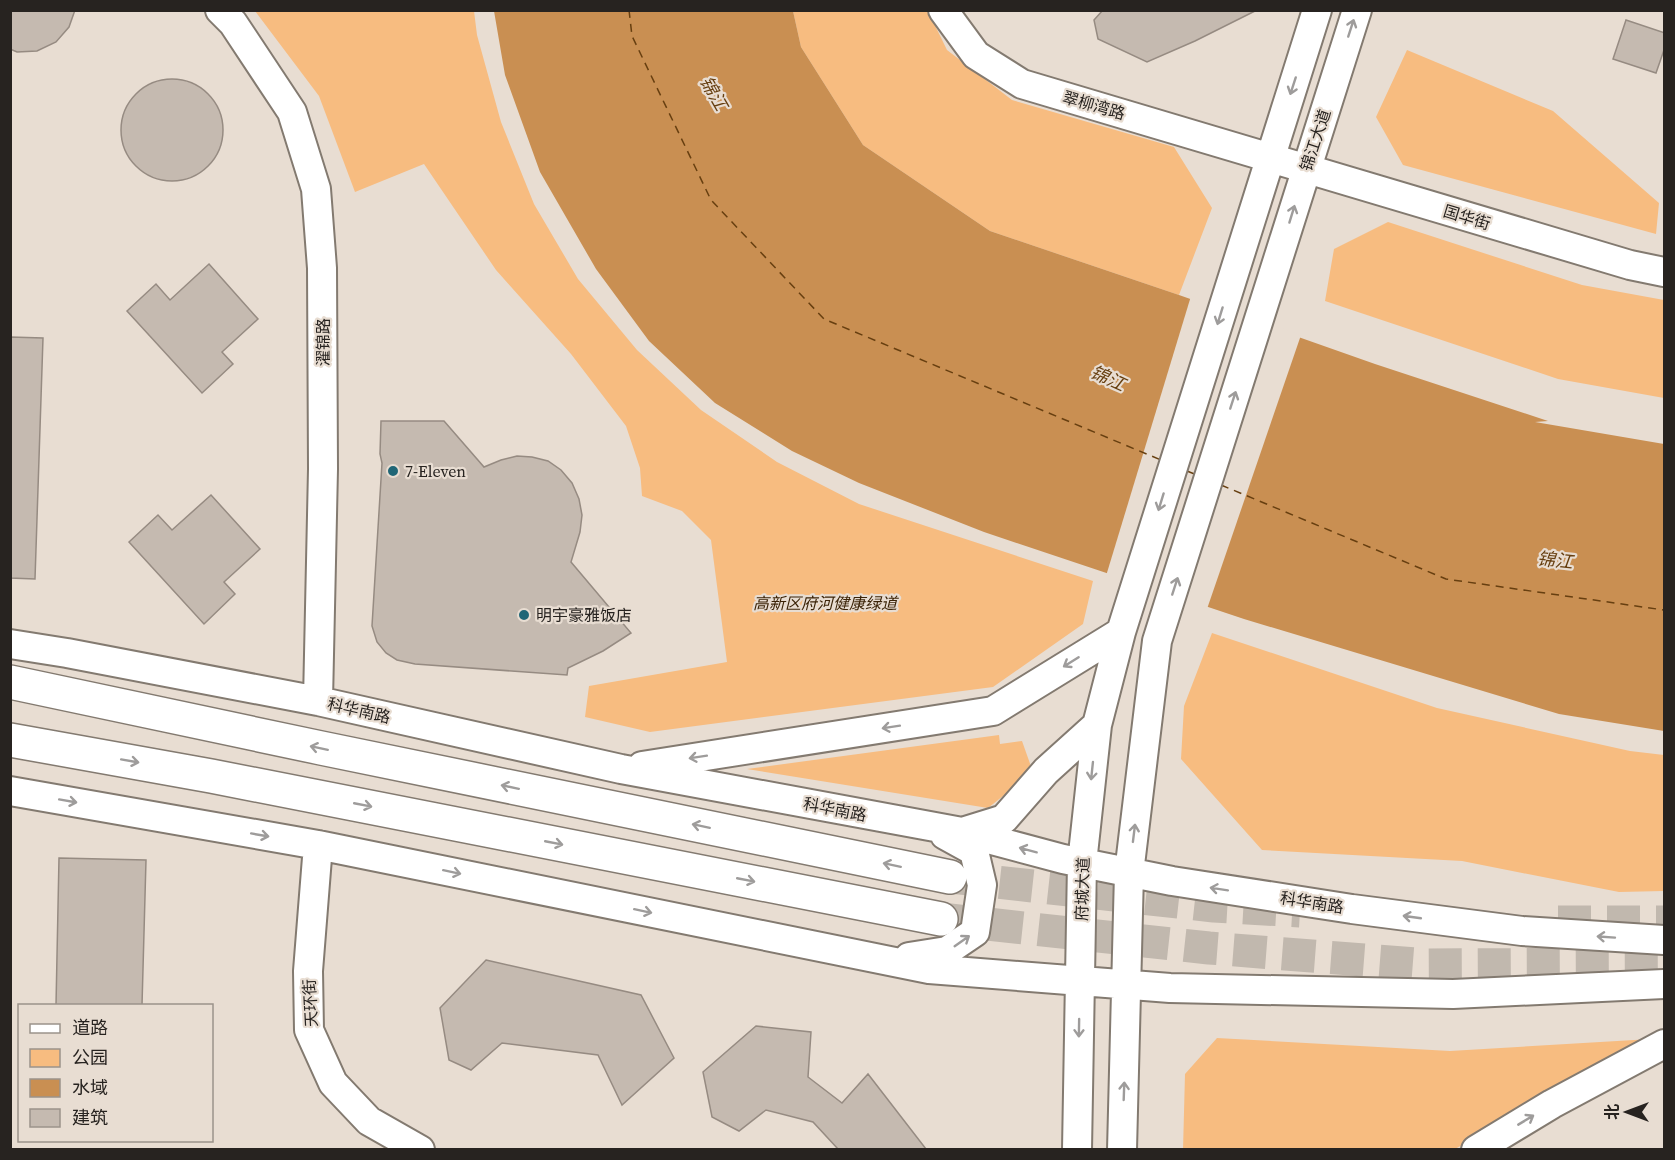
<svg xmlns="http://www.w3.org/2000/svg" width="1675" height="1160" viewBox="0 0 1675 1160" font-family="'Source Serif 4','Noto Sans SC',serif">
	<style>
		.green { fill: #f7bc80 }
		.water { fill: #c98f52 }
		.pier { fill: #e8ddd2 }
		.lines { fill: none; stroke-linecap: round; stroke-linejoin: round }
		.ferry { stroke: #673f10; stroke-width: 1.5; stroke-dasharray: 8 6; stroke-linecap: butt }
		.building { fill: #c5bab0; stroke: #968b82; stroke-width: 1.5 }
		.highway-tunnel { stroke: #c1b8ae; stroke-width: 33; stroke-dasharray: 33 16; stroke-linecap: butt }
		.secondary-casing { stroke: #837a70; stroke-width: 32 }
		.highway-casing { stroke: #837a70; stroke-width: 36 }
		.secondary { stroke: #fff; stroke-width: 28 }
		.highway { stroke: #fff; stroke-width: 33 }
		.oneway { stroke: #9e9c9b }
		.poi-dot { fill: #206676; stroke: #e8ddd2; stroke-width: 2 }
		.labels { text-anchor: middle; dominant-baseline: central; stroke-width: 4.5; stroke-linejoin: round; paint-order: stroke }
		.street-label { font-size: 16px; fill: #272320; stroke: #e8ddd2 }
		.poi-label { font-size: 16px; fill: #272320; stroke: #e8ddd2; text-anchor: start }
		.park-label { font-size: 16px; font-style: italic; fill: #3b2307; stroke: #e8ddd2 }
		.water-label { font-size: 18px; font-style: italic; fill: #673f10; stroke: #e8ddd2 }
	</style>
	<rect width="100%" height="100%" fill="#e8ddd2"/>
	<path class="green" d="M 255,11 L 474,11 L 477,35 L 501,122 L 534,204 L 578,279 L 637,350 L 701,410 L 777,462 L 859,504 L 1093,581 L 1083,624 L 993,687 L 650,732 L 585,717 L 589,686 L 727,662 L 711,540 L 682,511 L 642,496 L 640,468 L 626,426 L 571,354 L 496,270 L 424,164 L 355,192 L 319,96 Z
		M 793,11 L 928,11 L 947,50 L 1012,100 L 1174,147 L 1212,208 L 1179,295 L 990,231 L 863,145 L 801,47 Z
		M 1407,50 L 1553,111 L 1659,203 L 1656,234 L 1403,165 L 1376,117 Z
		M 1388,222 L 1582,285 L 1664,300 L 1664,398 L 1558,379 L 1325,301 L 1334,249 Z
		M 1212,633 L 1437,708 L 1630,751 L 1664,755 L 1664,891 L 1619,892 L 1462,861 L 1262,850 L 1181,759 L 1184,706 Z
		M 999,735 L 1000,744 L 1022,741 L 1033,772 L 988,808 L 747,769 Z
		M 1217,1038 L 1450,1051 L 1651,1039 L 1455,1149 L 1183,1150 L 1185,1074 Z"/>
	<path class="water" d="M 494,11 L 793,11 L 801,47 L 863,145 L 990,231 L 1179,295 L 1375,364 L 1548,421 L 1535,422 L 1664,444 L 1664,731 L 1559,714 L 1244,619 L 984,532 L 859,483 L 792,451 L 715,403 L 649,341 L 596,269 L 540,172 L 505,75 Z"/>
	<path class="pier" d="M 1191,296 L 1301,335 L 1207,609 L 1106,576 Z"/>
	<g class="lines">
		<path class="ferry" d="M 629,10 L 632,36 L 711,200 L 824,319 L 1161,460
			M 1187,471 L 1197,475
			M 1221,485 L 1446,579 L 1664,610"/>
	</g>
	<path class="building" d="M 10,10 L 75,10 L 69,27 L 56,42 L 37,51 L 17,52 L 10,49 Z
		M 1103,10 L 1257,10 L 1195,41 L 1147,62 L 1098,39 L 1094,20 Z
		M 1626,20 L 1665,33 L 1665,47 L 1656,73 L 1613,59 Z
		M121 130a51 51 0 1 1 102 0a51 51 0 1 1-102 0Z
		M 209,264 L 258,319 L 222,352 L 233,364 L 202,393 L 127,311 L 156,284 L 170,300 Z
		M 10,337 L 43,338 L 35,579 L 10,578 Z
		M 381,421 L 444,421 L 484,467 L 501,460 L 517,456 L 532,457 L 548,461 L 561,470 L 572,483 L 579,499 L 582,515 L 580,532 L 571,562 L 631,633 L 603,651 L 568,668 L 567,675 L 415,664 L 397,660 L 386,653 L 377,642 L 372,626 L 382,463 L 380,454 Z
		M 211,495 L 260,549 L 224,582 L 235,594 L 204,624 L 129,542 L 158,515 L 172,530 Z
		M 59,858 L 146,860 L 142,1005 L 56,1005 Z
		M 486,960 L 641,995 L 674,1058 L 622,1105 L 598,1055 L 502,1043 L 471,1070 L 449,1060 L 440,1008 Z
		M 756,1026 L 811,1032 L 808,1077 L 842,1103 L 868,1074 L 926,1149 L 838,1149 L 813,1122 L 766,1110 L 739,1131 L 712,1117 L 703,1072 Z"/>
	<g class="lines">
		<path class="highway-tunnel" d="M 951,877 L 1214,906 L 1300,911
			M 941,919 L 1209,948 L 1428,965 L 1664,964
			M 1558,922 L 1664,922"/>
		<defs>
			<path id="secondary" d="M 220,10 L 233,23 L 292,112 L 316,189 L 322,268 L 323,469 L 318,701
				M 943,10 L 976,55 L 1022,84 L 1630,265 L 1664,272
				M 10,644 L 67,653 L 318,701 L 621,769 L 962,832 L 1063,859 L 1172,881 L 1352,909 L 1522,931 L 1664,940
				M 642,766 L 993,711 L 1121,632
				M 10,791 L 318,845 L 929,969 L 1170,988 L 1453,994 L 1664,984
				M 962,832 L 1004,819 L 1046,771 L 1097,725
				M 318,845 L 308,971 L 309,1030 L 333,1083 L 369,1121 L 420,1150
				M 909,957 L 947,951 L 975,932 L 982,885 L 974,851 L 945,835
				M 1077,1150 L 1082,863 L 1097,725 L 1121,632 L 1317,10
				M 1122,1150 L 1129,873 L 1157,641 L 1357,10
				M 1476,1150 L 1552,1104 L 1664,1044"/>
			<path id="highway" d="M 10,682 L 321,748 L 950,877
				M 10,740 L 211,776 L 941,919"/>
		</defs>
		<use href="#secondary" class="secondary-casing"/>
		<use href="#highway" class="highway-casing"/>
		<use href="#secondary" class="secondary"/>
		<use href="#highway" class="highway"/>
	</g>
	<defs><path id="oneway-shaft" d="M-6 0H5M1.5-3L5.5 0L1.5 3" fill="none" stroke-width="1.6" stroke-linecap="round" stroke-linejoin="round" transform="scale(1.5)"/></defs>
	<g class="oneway">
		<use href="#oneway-shaft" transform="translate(1351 28) rotate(-72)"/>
		<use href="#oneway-shaft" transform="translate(1293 86) rotate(108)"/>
		<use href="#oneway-shaft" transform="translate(1292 214) rotate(-73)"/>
		<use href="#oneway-shaft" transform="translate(1220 316) rotate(107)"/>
		<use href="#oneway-shaft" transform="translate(1233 400) rotate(-72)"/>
		<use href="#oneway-shaft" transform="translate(1161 502) rotate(107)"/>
		<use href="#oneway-shaft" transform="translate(1175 586) rotate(-72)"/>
		<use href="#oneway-shaft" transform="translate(1071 662) rotate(148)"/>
		<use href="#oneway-shaft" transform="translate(891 727) rotate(171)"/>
		<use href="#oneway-shaft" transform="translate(319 748) rotate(-168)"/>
		<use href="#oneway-shaft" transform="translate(698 757) rotate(171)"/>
		<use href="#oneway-shaft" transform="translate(130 761) rotate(10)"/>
		<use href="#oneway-shaft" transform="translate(1092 771) rotate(96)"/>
		<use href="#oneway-shaft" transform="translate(510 787) rotate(-168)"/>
		<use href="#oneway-shaft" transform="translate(68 801) rotate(10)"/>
		<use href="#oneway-shaft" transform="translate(363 805) rotate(11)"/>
		<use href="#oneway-shaft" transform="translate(701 826) rotate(-168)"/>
		<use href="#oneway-shaft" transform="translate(1134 833) rotate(-83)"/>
		<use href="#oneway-shaft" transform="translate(260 835) rotate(10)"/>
		<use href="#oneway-shaft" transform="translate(554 843) rotate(11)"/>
		<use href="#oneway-shaft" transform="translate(1028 850) rotate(-165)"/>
		<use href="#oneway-shaft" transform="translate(892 865) rotate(-168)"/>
		<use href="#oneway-shaft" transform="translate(452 872) rotate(12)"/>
		<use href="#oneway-shaft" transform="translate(746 880) rotate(11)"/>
		<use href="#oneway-shaft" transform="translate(1219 889) rotate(-171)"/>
		<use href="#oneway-shaft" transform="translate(643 911) rotate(12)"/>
		<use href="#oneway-shaft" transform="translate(1412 917) rotate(-172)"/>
		<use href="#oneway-shaft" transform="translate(1606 937) rotate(-176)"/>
		<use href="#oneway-shaft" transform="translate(962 941) rotate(-35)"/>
		<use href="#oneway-shaft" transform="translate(1079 1028) rotate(91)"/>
		<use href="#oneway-shaft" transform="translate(1124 1091) rotate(-88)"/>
		<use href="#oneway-shaft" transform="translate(1526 1120) rotate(-31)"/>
	</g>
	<g class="poi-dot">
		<circle cx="393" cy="471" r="6"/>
		<circle cx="524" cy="615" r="6"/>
	</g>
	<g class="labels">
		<g class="street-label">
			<text transform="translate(1094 105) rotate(16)">翠柳湾路</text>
			<text transform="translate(1315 140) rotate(-72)">锦江大道</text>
			<text transform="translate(1467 217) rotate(17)">国华街</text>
			<text transform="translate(323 342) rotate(-90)">濯锦路</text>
			<text transform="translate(359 710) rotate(13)">科华南路</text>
			<text transform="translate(835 809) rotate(11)">科华南路</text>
			<text transform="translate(1082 889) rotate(-88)">府城大道</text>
			<text transform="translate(1312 902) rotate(9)">科华南路</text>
			<text transform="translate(310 1003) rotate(-93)">天环街</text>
		</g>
		<g class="poi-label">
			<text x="405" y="471">7-Eleven</text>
			<text x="536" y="615">明宇豪雅饭店</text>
		</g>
		<g class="park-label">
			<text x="825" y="603">高新区府河健康绿道</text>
		</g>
		<g class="water-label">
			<text transform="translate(714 93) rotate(60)">锦江</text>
			<text transform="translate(1108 378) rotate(24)">锦江</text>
			<text transform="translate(1555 560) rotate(6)">锦江</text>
		</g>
	</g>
	<rect width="1675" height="1160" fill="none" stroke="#272320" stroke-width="24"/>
	<rect x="18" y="1004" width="195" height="138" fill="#e8ddd2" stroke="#9b938b" stroke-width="1.5"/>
	<rect x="30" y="1024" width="30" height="9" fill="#ffffff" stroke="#9b938b" stroke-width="1.5"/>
	<text x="72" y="1034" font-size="18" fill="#272320">道路</text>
	<rect x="30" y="1049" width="30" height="18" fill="#f7bc80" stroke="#9b938b" stroke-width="1.5"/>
	<text x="72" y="1064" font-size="18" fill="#272320">公园</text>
	<rect x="30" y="1079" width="30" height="18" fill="#c98f52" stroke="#9b938b" stroke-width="1.5"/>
	<text x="72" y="1094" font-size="18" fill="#272320">水域</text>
	<rect x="30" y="1109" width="30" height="18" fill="#c5bab0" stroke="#9b938b" stroke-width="1.5"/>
	<text x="72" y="1124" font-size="18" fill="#272320">建筑</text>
	<g transform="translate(1627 1112) rotate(270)" stroke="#e8ddd2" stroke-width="4.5" paint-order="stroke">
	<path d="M0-4.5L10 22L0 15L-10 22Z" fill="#272320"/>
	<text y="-9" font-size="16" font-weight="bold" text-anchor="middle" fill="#272320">北</text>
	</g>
</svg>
